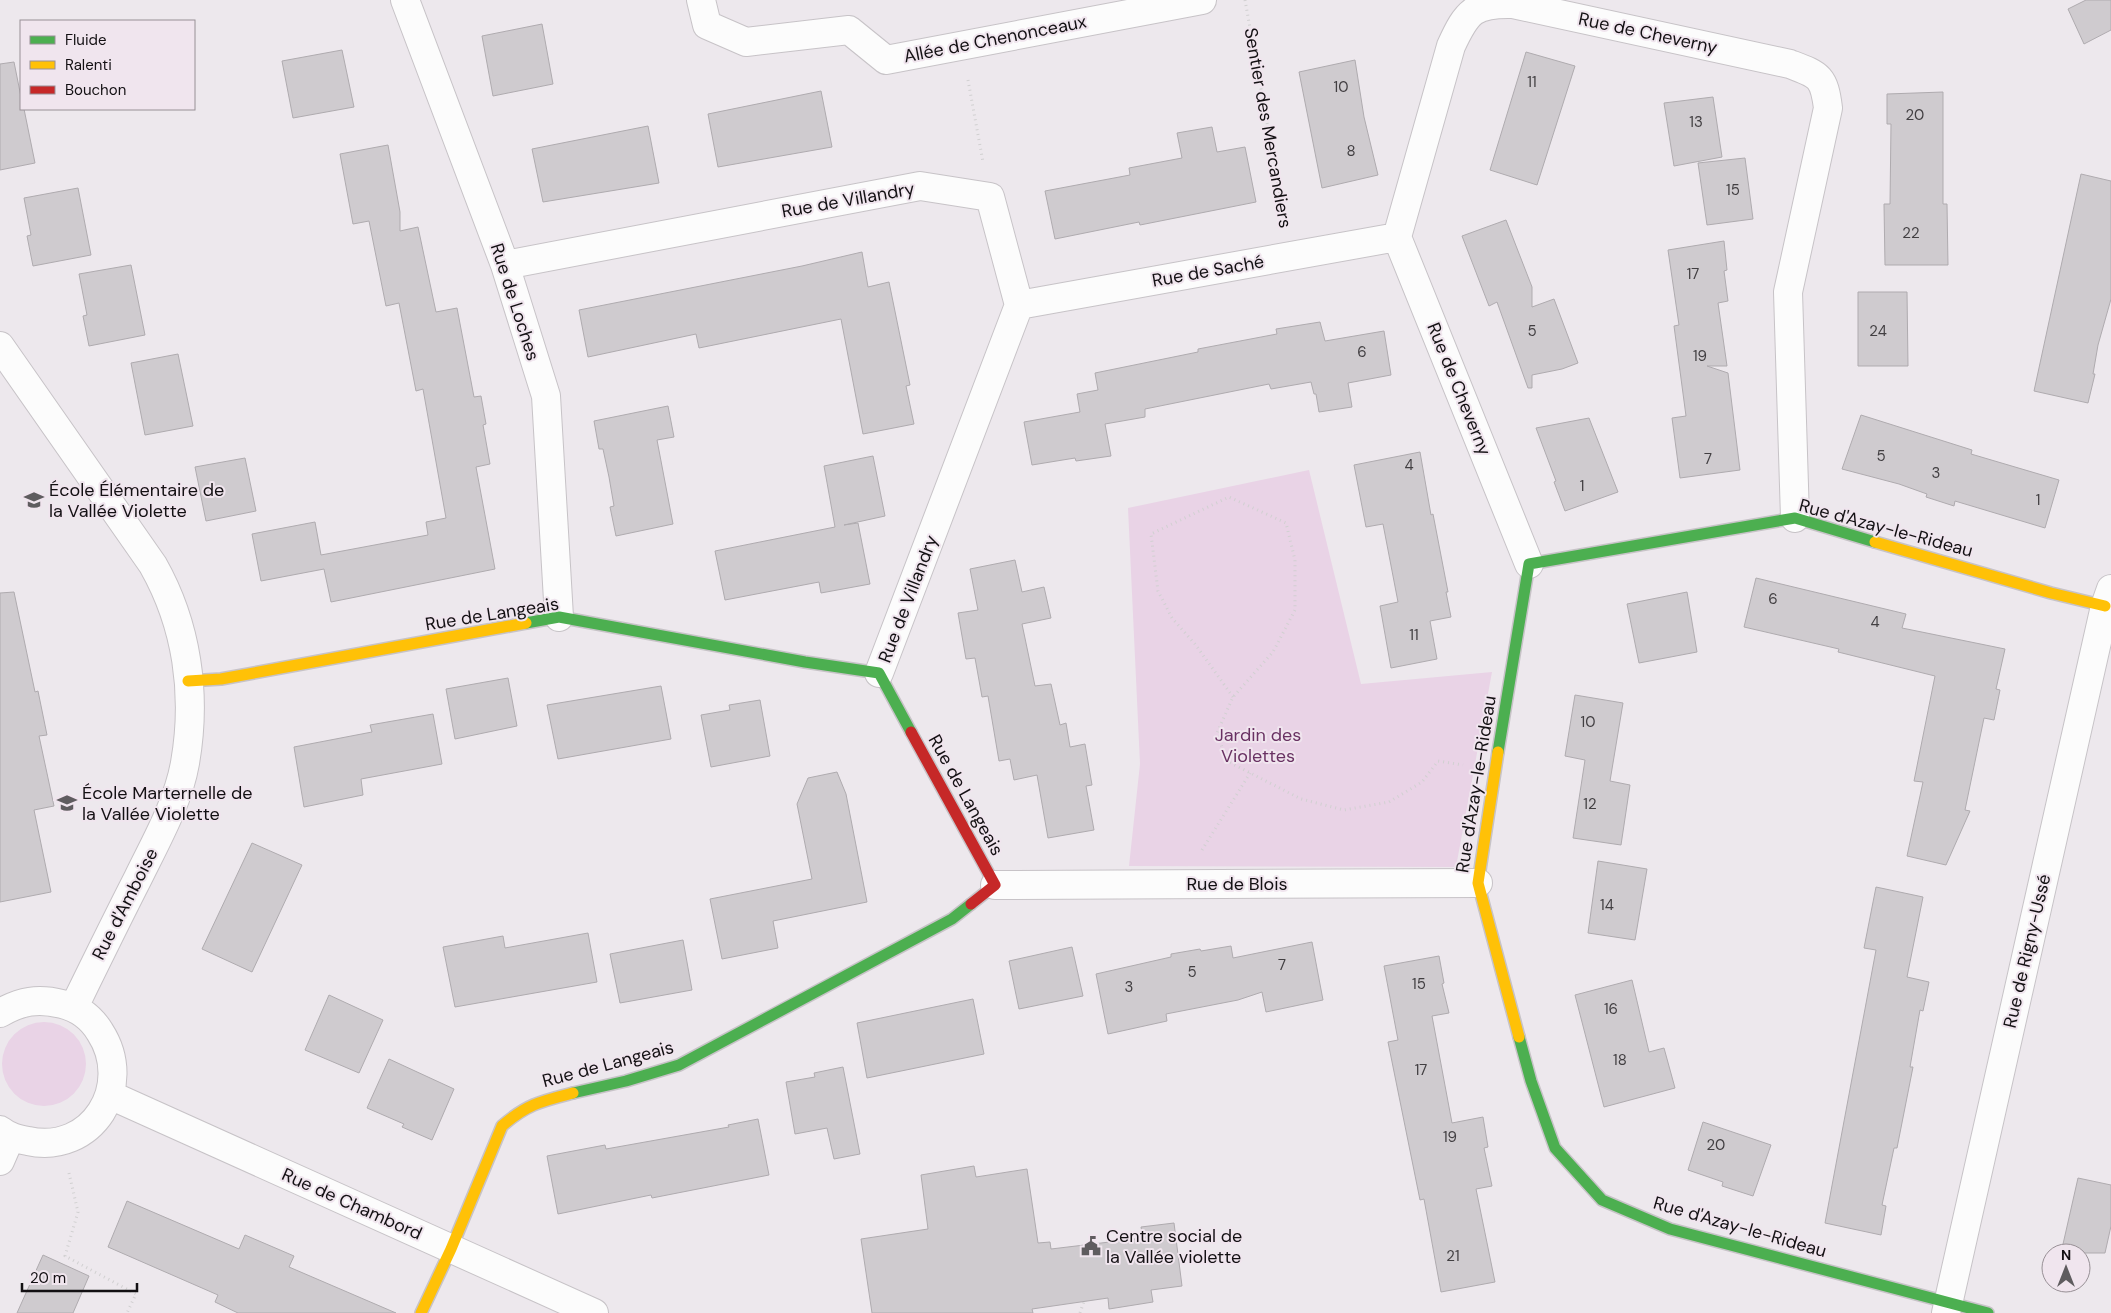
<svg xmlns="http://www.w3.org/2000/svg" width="2111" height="1313" viewBox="0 0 2111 1313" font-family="'DM Sans',sans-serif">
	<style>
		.green { fill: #e9d3e6 }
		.building { fill: #cfcbcf; stroke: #afabaf }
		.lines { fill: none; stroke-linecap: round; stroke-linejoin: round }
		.street-casing { stroke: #c7c3c7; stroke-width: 30 }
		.fast-casing { stroke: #c7c3c7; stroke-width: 14 }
		.slow-casing { stroke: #c7c3c7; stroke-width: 14 }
		.jam-casing { stroke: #c7c3c7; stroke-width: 14 }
		.path { stroke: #d1d0d1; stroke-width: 3; stroke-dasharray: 1 4; stroke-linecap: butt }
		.street { stroke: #fcfcfc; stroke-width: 28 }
		.fast { stroke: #4caf50; stroke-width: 11 }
		.slow { stroke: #ffc107; stroke-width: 11 }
		.jam { stroke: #c62828; stroke-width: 11 }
		.labels { text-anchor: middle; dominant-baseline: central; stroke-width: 4; stroke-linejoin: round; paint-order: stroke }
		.number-label { font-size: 15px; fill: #423f42 }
		.street-label { font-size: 18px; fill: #131013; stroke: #f0e5ee }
		.poi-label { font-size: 18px; fill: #131013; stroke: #f0e5ee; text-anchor: start }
		.park-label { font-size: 18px; fill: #693263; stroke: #f0e5ee }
	</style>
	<rect width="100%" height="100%" fill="#ede8ed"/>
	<path class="green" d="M 1309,470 L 1361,684 L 1492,672 L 1456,867 L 1129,866 L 1140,764 L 1128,508 Z
		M2 1064a42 42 0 1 1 84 0a42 42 0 1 1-84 0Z"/>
	<path class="building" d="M 2086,0 L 2111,0 L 2111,30 L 2084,44 L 2068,9 Z
		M 542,24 L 553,84 L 493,96 L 482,36 Z
		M 342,50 L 354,107 L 293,118 L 282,61 Z
		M 1526,52 L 1575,66 L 1537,185 L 1490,170 Z
		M 1355,60 L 1364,117 L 1378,175 L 1322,188 L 1299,72 Z
		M 14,62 L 21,97 L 21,109 L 24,109 L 35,163 L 0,170 L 0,64 Z
		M 821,91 L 832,147 L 718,167 L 708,114 Z
		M 1943,92 L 1943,204 L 1947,204 L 1948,265 L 1885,265 L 1884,204 L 1890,204 L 1891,124 L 1887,124 L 1887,94 Z
		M 1713,97 L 1722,157 L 1674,166 L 1664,103 Z
		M 648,126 L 659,183 L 543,202 L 532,149 Z
		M 1212,127 L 1217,152 L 1245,147 L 1256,202 L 1140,225 L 1139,222 L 1055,239 L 1045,191 L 1130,175 L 1129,168 L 1182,158 L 1177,133 Z
		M 388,145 L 400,212 L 400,231 L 418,227 L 436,312 L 457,308 L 474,397 L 481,396 L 486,424 L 483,425 L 490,464 L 476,467 L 495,569 L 331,602 L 324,569 L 261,581 L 252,534 L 315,522 L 321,555 L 428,535 L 426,522 L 446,518 L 423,389 L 416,391 L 399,303 L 386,306 L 369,221 L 353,224 L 340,154 Z
		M 1745,158 L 1753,219 L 1707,225 L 1698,163 Z
		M 2081,174 L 2111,181 L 2111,299 L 2098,345 L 2093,374 L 2095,374 L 2088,403 L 2034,391 Z
		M 78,188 L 91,255 L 33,266 L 27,236 L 31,235 L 24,198 Z
		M 1506,220 L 1532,287 L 1532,307 L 1554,299 L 1578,363 L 1562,369 L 1532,375 L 1532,388 L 1528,388 L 1497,302 L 1489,306 L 1462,236 Z
		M 1724,241 L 1727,270 L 1724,271 L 1728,301 L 1718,303 L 1727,366 L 1707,366 L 1728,373 L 1740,470 L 1680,478 L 1672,418 L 1686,416 L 1674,326 L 1679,325 L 1668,250 Z
		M 862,252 L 868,287 L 889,282 L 910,385 L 906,386 L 914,424 L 863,434 L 841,319 L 699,348 L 696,334 L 588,357 L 579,310 L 802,266 Z
		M 131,265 L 145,335 L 89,346 L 83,316 L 87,315 L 79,274 Z
		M 1858,292 L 1907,292 L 1908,366 L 1858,366 Z
		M 1320,322 L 1325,341 L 1384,331 L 1391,375 L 1348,383 L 1352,407 L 1319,412 L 1316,394 L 1314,394 L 1311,382 L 1271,389 L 1269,384 L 1145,409 L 1145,417 L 1105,424 L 1111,456 L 1076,461 L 1075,458 L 1032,465 L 1024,422 L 1080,412 L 1077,394 L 1098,390 L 1095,373 L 1198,352 L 1198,349 L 1277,334 L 1276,329 Z
		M 178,354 L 193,426 L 145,435 L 131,363 Z
		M 668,406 L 674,437 L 657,440 L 673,524 L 616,536 L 610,507 L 614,506 L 609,477 L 603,449 L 599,449 L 594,421 Z
		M 1861,415 L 1972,450 L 1971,454 L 2059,480 L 2045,528 L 1955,501 L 1954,506 L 1926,497 L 1927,494 L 1899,484 L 1842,469 Z
		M 1589,418 L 1618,492 L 1565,511 L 1554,482 L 1556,481 L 1536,428 Z
		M 1420,452 L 1431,515 L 1433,514 L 1448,592 L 1446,592 L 1451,617 L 1430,621 L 1437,659 L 1391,668 L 1380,606 L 1398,602 L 1383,524 L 1366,527 L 1354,465 Z
		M 873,456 L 885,516 L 844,525 L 858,523 L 870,584 L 821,593 L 819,582 L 725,600 L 715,551 L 835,527 L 824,466 Z
		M 245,458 L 256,511 L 206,521 L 195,467 Z
		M 1015,560 L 1022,592 L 1044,587 L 1051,618 L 1022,624 L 1035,686 L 1051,684 L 1060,725 L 1066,723 L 1070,747 L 1085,744 L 1092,785 L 1086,786 L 1094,830 L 1048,838 L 1037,775 L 1014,780 L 1010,759 L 999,761 L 988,696 L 982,697 L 975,658 L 966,659 L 958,613 L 978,610 L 970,569 Z
		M 1756,578 L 1906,614 L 1902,628 L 2005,649 L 1996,689 L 2000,690 L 1994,720 L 1984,718 L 1965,810 L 1970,811 L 1946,865 L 1907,856 L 1923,782 L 1914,781 L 1935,676 L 1838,652 L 1839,649 L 1744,627 Z
		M 14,592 L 35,692 L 38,691 L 47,735 L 39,736 L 54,806 L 34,810 L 51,892 L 0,902 L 0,593 Z
		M 1687,592 L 1697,652 L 1639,663 L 1627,604 Z
		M 508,678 L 517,726 L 455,739 L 446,689 Z
		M 661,686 L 671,739 L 558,759 L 547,705 Z
		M 1575,695 L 1623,703 L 1610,781 L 1630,785 L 1621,845 L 1573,838 L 1585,760 L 1565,756 Z
		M 760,700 L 770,756 L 711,767 L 701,715 L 730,710 L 729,705 Z
		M 433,714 L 442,764 L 361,779 L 363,795 L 304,807 L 294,747 L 372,732 L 370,725 Z
		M 837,772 L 846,794 L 867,902 L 773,921 L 778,948 L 722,959 L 710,899 L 812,879 L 797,804 L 808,778 Z
		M 252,843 L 302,865 L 252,972 L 202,949 Z
		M 1598,861 L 1647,869 L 1635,940 L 1588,933 Z
		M 1876,887 L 1923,897 L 1907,977 L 1929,982 L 1923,1011 L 1920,1010 L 1910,1067 L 1913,1067 L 1897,1148 L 1894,1148 L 1882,1205 L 1886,1206 L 1881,1235 L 1825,1223 L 1876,950 L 1864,948 Z
		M 588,933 L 597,982 L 455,1007 L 443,947 L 503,936 L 505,948 Z
		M 683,940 L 692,990 L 620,1003 L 610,954 Z
		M 1312,942 L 1323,1000 L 1266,1012 L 1262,992 L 1238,1000 L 1166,1014 L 1167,1021 L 1108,1034 L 1096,974 L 1171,957 L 1171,954 L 1200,949 L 1201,951 L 1231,946 L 1233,958 Z
		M 1072,947 L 1083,996 L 1019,1009 L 1009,961 Z
		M 1439,956 L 1444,983 L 1442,984 L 1449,1013 L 1432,1016 L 1452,1123 L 1483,1117 L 1488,1147 L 1484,1148 L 1492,1186 L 1476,1189 L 1495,1282 L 1441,1292 L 1424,1199 L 1420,1200 L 1388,1042 L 1398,1040 L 1384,966 Z
		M 1632,980 L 1649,1052 L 1664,1048 L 1675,1088 L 1604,1107 L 1575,995 Z
		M 329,995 L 383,1020 L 359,1073 L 305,1050 Z
		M 973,999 L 984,1054 L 867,1078 L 857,1023 Z
		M 389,1059 L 454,1089 L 432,1140 L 402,1127 L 404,1124 L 367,1108 Z
		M 843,1067 L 860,1154 L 834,1159 L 827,1128 L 795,1134 L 786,1082 L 815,1077 L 814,1073 Z
		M 758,1119 L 769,1175 L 652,1198 L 651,1195 L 558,1214 L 547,1156 L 605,1145 L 606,1149 L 729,1127 L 728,1125 Z
		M 1703,1122 L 1771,1145 L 1753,1196 L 1722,1186 L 1723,1182 L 1688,1170 Z
		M 974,1166 L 976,1177 L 1027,1169 L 1038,1243 L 1050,1242 L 1051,1249 L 1143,1238 L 1141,1227 L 1174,1223 L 1182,1286 L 1151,1290 L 1153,1302 L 1109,1309 L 1108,1298 L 1032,1309 L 1033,1313 L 872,1313 L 861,1239 L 928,1229 L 921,1175 Z
		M 2078,1178 L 2111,1185 L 2111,1226 L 2105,1253 L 2061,1253 Z
		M 127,1201 L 239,1249 L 245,1235 L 294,1256 L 289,1267 L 396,1313 L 238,1313 L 215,1302 L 218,1295 L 108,1247 Z
		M 43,1255 L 89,1276 L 73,1313 L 17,1313 Z"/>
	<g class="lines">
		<defs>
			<path id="street" d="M 405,0 L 505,265 L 546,396 L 559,617
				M 701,0 L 707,25 L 746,42 L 849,30 L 886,60 L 1202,0
				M 505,265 L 920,186 L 990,197 L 1019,305 L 879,673
				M 1019,305 L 1397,237
				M 0,346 L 153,565 C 187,625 197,694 185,763 C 178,803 156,841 138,878 C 116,921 95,964 74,1007
				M 1529,564 L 1397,237 L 1451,46 C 1467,11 1474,3 1513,4 L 1790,64 C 1819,75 1824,76 1828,108 L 1788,292 L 1795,518
				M 995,885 L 1478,883
				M 0,1013 C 21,1001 38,998 62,1004 C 78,1008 91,1017 100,1032 C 135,1086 92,1155 28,1141 C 17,1139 9,1137 0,1130
				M 110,1095 L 594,1313
				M 0,1161 L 10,1138
				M 1946,1313 L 2105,606 L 2111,589"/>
			<path id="fast" d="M 526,623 L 559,617 L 805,662 L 879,673 L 911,732
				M 1498,752 L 1529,564 L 1795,518 L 1875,542
				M 1519,1037 L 1531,1081 L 1555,1148 L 1602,1200 L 1670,1229 L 1988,1313
				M 573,1093 L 626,1081 L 679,1065 L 952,919 L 971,904"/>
			<path id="slow" d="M 1875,542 L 2051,593 L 2105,606
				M 188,681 L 221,679 L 526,623
				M 1498,752 L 1478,883 L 1519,1037
				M 421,1313 L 451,1249 L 502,1126 C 527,1104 542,1101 573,1093"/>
			<path id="jam" d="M 911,732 L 995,885 L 971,904"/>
		</defs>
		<use href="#street" class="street-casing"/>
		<use href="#fast" class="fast-casing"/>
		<use href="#slow" class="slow-casing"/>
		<use href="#jam" class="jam-casing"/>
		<path class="path" d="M 1245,0 L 1285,223
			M 968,80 L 983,162
			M 1233,697 L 1195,644 L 1172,618 L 1158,591 L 1151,534 L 1229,497 L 1286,523 L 1295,560 L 1295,610 L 1273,652 L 1233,697 L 1217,733 L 1227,761 L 1301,799 L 1344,810 L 1389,802 L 1422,782 L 1438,761 L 1463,765
			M 1202,850 L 1250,773
			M 69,1173 L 78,1212 L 65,1256 L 136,1294 L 127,1313
			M 1080,1313 L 1084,1301"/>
		<use href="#street" class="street"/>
		<use href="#fast" class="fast"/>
		<use href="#slow" class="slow"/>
		<use href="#jam" class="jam"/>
	</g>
	<defs>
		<symbol id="school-bare" viewBox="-9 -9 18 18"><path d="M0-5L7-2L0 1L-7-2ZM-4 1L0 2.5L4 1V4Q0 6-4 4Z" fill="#5f5c5f" stroke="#f0e5ee" stroke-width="2.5" paint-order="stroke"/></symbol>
		<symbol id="civic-bare" viewBox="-9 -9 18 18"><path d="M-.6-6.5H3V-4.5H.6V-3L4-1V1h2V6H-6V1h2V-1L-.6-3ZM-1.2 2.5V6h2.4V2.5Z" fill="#5f5c5f" stroke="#f0e5ee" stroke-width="2.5" paint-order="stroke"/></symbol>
	</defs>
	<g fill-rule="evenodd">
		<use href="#school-bare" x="20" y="486" width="28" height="28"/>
		<use href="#school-bare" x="53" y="789" width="28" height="28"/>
		<use href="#civic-bare" x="1077" y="1232" width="28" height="28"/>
	</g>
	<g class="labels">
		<g class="number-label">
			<text x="1532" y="82">11</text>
			<text x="1341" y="87">10</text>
			<text x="1915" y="115">20</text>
			<text x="1696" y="122">13</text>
			<text x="1351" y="151">8</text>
			<text x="1733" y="190">15</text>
			<text x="1911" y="233">22</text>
			<text x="1693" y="274">17</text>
			<text x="1532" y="331">5</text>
			<text x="1878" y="331">24</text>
			<text x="1362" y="352">6</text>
			<text x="1700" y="356">19</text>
			<text x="1881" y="456">5</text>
			<text x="1708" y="459">7</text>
			<text x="1409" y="465">4</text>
			<text x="1936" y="473">3</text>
			<text x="1582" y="486">1</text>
			<text x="2038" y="500">1</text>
			<text x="1773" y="599">6</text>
			<text x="1875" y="622">4</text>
			<text x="1414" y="635">11</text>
			<text x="1588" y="722">10</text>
			<text x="1590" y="804">12</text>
			<text x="1607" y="905">14</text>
			<text x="1282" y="965">7</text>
			<text x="1192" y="972">5</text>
			<text x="1419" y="984">15</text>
			<text x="1129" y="987">3</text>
			<text x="1611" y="1009">16</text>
			<text x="1620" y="1060">18</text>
			<text x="1421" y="1070">17</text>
			<text x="1450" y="1137">19</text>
			<text x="1716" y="1145">20</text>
			<text x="1453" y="1256">21</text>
		</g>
		<g class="street-label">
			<text transform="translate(1648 33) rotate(12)">Rue de Cheverny</text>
			<text transform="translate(995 39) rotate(-11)">Allée de Chenonceaux</text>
			<text transform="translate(1268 128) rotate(80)">Sentier des Mercandiers</text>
			<text transform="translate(848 200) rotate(-10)">Rue de Villandry</text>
			<text transform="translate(1208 271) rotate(-10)">Rue de Saché</text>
			<text transform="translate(515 302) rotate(72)">Rue de Loches</text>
			<text transform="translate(1459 389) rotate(68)">Rue de Cheverny</text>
			<text transform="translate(1886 528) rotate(15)">Rue d'Azay-le-Rideau</text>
			<text transform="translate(908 599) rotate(-69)">Rue de Villandry</text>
			<text transform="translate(492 614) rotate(-9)">Rue de Langeais</text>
			<text transform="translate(1476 784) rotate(-81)">Rue d'Azay-le-Rideau</text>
			<text transform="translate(966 795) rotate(61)">Rue de Langeais</text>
			<text x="1237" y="884">Rue de Blois</text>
			<text transform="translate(125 904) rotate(-63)">Rue d'Amboise</text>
			<text transform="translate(2027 951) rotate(-77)">Rue de Rigny-Ussé</text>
			<text transform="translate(608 1064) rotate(-15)">Rue de Langeais</text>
			<text transform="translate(352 1204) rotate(24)">Rue de Chambord</text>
			<text transform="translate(1740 1227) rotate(16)">Rue d'Azay-le-Rideau</text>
		</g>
		<g class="poi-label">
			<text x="49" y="490">École Élémentaire de<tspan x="49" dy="21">la Vallée Violette</tspan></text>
			<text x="82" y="793">École Marternelle de<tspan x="82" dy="21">la Vallée Violette</tspan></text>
			<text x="1106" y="1236">Centre social de<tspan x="1106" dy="21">la Vallée violette</tspan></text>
		</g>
		<g class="park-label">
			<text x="1258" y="735">Jardin des<tspan x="1258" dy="21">Violettes</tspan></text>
		</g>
	</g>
	<rect x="20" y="20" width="175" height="90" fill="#f0e5ee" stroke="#989096"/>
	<rect x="30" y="36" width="25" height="8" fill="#4caf50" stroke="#989096"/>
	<text x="65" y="45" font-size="15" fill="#131013">Fluide</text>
	<rect x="30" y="61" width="25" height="8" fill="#ffc107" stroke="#989096"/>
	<text x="65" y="70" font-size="15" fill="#131013">Ralenti</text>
	<rect x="30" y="86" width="25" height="8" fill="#c62828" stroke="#989096"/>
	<text x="65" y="95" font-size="15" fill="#131013">Bouchon</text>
	<g transform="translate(2066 1268)"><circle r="24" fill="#f0e5ee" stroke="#989096"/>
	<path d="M0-4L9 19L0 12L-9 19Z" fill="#5f5c5f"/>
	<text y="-8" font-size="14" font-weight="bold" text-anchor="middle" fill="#131013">N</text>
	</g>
	<path d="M22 1283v8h115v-8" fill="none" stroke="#131013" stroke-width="2.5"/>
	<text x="30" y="1283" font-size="15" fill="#131013" stroke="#f0e5ee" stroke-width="4" paint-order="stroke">20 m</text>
</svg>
